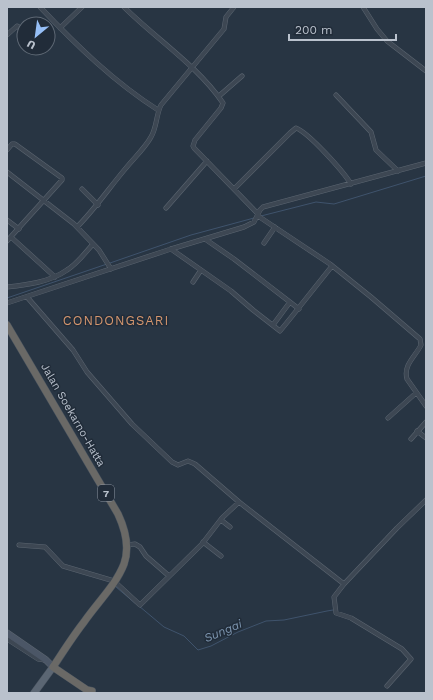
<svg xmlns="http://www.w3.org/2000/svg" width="433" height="700" viewBox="0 0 433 700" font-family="'Work Sans',sans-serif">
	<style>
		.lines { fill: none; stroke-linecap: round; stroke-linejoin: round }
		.stream { stroke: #3f536c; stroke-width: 1 }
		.minor-casing { stroke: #5b6570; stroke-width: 5 }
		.secondary-casing { stroke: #5b6570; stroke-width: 7 }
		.primary-casing { stroke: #46505c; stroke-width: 8 }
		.trunk-casing { stroke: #47525e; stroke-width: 8 }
		.minor { stroke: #3d4753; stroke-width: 4 }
		.secondary { stroke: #4b5666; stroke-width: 6 }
		.primary { stroke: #5b6673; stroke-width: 7 }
		.trunk { stroke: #6a6966; stroke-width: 7 }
		.labels { text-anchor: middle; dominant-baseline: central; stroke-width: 3; stroke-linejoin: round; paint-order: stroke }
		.shield { fill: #212c39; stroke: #8c95a1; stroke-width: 1 }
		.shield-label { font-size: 10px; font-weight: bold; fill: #bac2cd }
		.street-label { font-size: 11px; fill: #bac2cd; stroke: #212c39 }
		.water-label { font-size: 12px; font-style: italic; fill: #7c94ae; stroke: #212c39 }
		.quarter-label { font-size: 13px; letter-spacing: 1px; fill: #d4966e; stroke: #212c39 }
	</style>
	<rect width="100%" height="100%" fill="#283543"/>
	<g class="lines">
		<path class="stream" d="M 261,216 L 316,202 L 334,204 L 426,176
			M 110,263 L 191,235 L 254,218
			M 7,298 L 107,264
			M 116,587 L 136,604
			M 139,606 L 164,627 L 184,636 L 198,650 L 211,646 L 238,632 L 266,621 L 284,620 L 327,611 L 333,610"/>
		<defs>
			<path id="minor" d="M 40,7 C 76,45 114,82 158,110
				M 124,7 C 156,39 197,65 223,103 L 221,108 L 195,140 L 193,146 L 194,148 L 258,214
				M 363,7 L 377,29 L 387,41 L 426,71
				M 60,28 L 82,7
				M 7,35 L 17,26 L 22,29
				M 336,95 L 371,132 L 376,150 L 398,171
				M 219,96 L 242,76
				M 7,150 L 12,144 L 15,144 L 62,178 L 62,180 L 7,241
				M 7,172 L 74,224 L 99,250 L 111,269
				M 82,189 L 98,205
				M 234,189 L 290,133 L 296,128 C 309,133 343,171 351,184
				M 166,208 L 207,161
				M 258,216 L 330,264 L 371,297 L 420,339 L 421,345 C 415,357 403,365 407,379 L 426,406
				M 7,220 L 19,229
				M 77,227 C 95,209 109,188 126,168 C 134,158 145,148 151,137 C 157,127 156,115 161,105 L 224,29 L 226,17 L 234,7
				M 11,237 L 55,277
				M 205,239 L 234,259 L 299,309
				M 264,243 L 275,227
				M 171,249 L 231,291 L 253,310 L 280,331 L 289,320 L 332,266
				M 193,282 L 201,270
				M 7,287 C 27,285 50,282 67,270 C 77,264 85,253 93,244
				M 27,297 L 73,350 L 87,372 L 132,424 L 172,462 L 178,465 L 188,461 L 195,464 L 239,502 L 344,584
				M 7,303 L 171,249 L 244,227 L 254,222 L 260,210 L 263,207 L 426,163
				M 273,325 L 290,302
				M 388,418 L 416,393
				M 417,431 L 426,438
				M 411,439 L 426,422
				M 221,520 L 230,527
				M 203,542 L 221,556
				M 19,545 L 45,547 L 63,566 L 114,581 L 140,605 L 202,544 L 222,518 L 239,502
				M 127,545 L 135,544 L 140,547 L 146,556 L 169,576
				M 7,639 L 38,659 L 45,660
				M 387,686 L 411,659 L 402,649 L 351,618 L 336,613 L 334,597 L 344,584 L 397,528 L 426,500"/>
			<path id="secondary" d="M 7,633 L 46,660 L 53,667"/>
			<path id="primary" d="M 34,693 L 53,667"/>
			<path id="trunk" d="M 7,325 L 118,514 C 125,529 130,547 124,564 C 116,585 97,603 84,622 C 73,636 63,652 53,667 L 87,690 L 92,691"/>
		</defs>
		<use href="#minor" class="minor-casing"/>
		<use href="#secondary" class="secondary-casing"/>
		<use href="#primary" class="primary-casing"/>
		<use href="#trunk" class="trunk-casing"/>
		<use href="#minor" class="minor"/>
		<use href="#secondary" class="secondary"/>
		<use href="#primary" class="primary"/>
		<use href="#trunk" class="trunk"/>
	</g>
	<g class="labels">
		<rect class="shield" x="98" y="485" width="16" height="16" rx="3"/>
		<g class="shield-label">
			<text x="106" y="493">7</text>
		</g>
		<g class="street-label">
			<text transform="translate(73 415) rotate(60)">Jalan Soekarno-Hatta</text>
		</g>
		<g class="water-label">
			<text transform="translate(223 631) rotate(-23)">Sungai</text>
		</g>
		<g class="quarter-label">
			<text x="116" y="320">CONDONGSARI</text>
		</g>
	</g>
	<rect width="433" height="700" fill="none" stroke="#bac2cd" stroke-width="16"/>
	<g transform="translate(36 36) rotate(209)"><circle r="19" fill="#212c39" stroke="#5e6874"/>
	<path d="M0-3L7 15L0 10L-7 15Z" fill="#96bff6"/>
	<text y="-6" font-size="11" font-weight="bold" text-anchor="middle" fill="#bac2cd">U</text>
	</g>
	<path d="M289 34v6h107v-6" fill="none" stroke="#bac2cd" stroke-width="2"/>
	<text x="295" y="34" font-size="12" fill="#bac2cd" stroke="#212c39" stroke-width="3" paint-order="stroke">200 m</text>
</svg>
